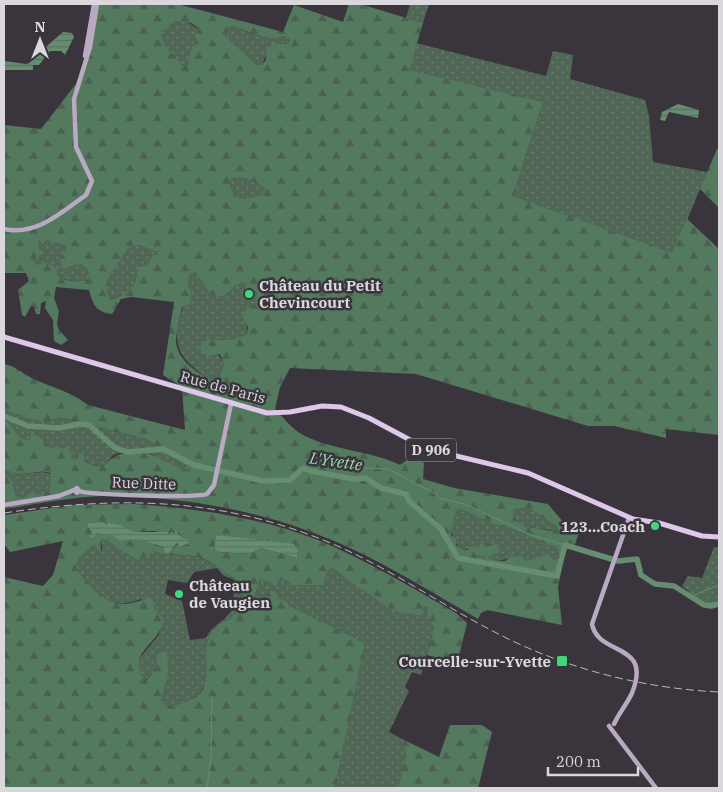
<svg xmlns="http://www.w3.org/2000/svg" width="723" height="792" viewBox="0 0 723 792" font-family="'IBM Plex Serif',serif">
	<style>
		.grass { fill: url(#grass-dots); fill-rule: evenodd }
		.forest { fill: url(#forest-firs); fill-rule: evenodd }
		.water { fill: url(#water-rules) }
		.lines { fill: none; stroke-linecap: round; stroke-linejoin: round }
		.stream { stroke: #668d70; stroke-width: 1 }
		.river { stroke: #668d70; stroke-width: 5.5 }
		.secondary { stroke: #baa9c3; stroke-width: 4.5 }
		.primary { stroke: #dec8ea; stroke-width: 5 }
		.rail { stroke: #bab7bc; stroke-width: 1; stroke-dasharray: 8 4; stroke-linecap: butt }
		.poi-dot { fill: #40d77c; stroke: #3a353d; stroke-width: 2 }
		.labels { text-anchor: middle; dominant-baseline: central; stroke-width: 5; stroke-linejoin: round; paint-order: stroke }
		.shield { fill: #3a353d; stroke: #aba7ad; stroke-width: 1 }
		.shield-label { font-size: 14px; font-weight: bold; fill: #dbd8dd }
		.poi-label { font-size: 15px; font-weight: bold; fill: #dbd8dd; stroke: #3a353d; text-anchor: start }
		.street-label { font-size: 15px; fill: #dbd8dd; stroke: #3a353d }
		.water-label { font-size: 16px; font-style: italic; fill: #9fdfb1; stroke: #3a353d }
	</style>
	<defs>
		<pattern id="grass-dots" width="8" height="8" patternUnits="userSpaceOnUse" patternTransform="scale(1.25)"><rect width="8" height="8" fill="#516756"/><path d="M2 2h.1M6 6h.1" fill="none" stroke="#697c6e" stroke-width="1.8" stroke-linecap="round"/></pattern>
		<pattern id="forest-firs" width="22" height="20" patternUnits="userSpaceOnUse" patternTransform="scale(1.25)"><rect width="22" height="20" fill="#537a5e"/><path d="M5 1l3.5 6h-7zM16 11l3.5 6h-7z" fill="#4b6051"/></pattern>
		<pattern id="water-rules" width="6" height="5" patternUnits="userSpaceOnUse" patternTransform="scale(1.25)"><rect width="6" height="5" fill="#668d70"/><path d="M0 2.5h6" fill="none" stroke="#597260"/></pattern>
	</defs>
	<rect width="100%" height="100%" fill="#3a353d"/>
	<path class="grass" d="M 410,4 L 429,4 L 423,23 L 406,18 Z
		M 175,21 L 186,21 L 198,29 L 199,45 L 191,49 L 191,57 L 185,68 C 175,56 163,48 161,32 Z
		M 233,26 C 246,30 259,39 273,38 C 280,38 282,34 289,36 L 290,41 L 288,44 L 273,43 C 268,50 266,58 261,65 L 257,65 L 225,36 L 228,28 Z
		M 416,43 L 546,76 L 553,51 L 573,55 L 570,79 L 645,100 L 649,116 L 653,162 L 707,172 L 673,254 L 513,196 L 543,102 L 408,70 Z
		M 236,177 C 248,179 256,181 265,189 L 263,194 L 245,199 L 234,196 L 229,182 Z
		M 39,241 L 50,241 L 70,247 L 62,269 L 81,264 L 89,271 L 89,280 C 71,284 44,276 33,260 Z
		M 139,245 L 157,252 L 157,255 L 153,254 L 148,264 L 142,267 L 130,291 L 110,300 L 106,287 L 108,279 L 128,249 Z
		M 195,272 L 211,295 L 232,289 L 241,282 L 258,292 L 257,300 L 246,310 L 247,334 C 235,341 223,340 209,339 L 224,364 L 219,378 L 209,379 C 155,344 185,326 189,276 Z
		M 4,410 L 29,419 L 45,422 L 59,417 L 146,439 L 159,446 L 190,469 L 190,473 L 159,460 L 152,454 L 122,452 L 113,455 L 105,465 C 93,467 86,463 77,455 L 76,459 C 66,456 61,446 48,447 L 44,440 C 35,440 23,442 16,435 C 11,430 11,423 4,419 Z
		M 4,469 C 25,480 32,468 51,474 L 51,492 L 36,494 L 31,492 L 23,498 L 17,498 L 11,480 L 4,472 Z
		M 458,508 L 495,525 L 503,525 L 549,545 L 560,547 L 558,557 L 554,560 L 548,555 L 526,561 L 523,556 L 511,556 C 500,565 485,559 472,556 L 487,557 L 492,545 L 481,543 L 477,547 L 463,550 C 449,541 449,521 458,508 Z
		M 528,508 L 556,526 L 556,531 C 546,531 537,526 528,528 L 516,520 L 513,514 L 514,509 Z
		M 107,540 L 133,556 L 150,549 C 165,557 181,553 197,557 C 217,562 220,573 235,578 L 238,596 L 243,597 L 243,601 L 237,605 L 234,616 L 215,627 L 207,659 L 207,682 L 200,693 L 187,704 L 167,707 L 161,702 L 168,676 L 157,668 L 144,682 L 137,668 L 138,660 L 158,636 L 164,619 L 141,599 C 133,602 126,604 117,603 C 103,601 82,579 76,567 L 79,558 L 94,545 L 100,552 L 102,549 L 102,541 ZM 217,568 L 224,576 L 233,579 L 236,584 L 233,597 L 242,598 L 243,601 C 235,605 234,609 228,615 C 220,625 214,623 206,638 L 190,640 L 182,601 L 165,594 L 168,580 L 187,583 L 194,572 Z
		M 714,547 L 719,548 L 718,605 L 703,603 L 682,586 L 688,576 L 702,578 Z
		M 332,567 L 353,584 L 371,596 L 422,608 L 429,607 L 427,616 L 434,628 L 421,675 L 412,672 L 405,687 L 409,691 L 389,732 L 400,738 L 406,754 L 398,788 L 335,788 L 365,643 L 288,605 L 279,599 L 277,593 L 271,590 L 264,598 L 254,598 L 260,580 L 286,580 L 292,585 L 326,574 Z"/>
	<path class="forest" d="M 98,4 L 177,4 L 283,32 L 294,5 L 343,22 L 349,4 L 360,4 L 423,23 L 409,70 L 543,102 L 513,196 L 672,253 L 687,219 L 719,249 L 719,435 L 666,429 L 666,438 L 614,426 L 588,426 L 416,374 L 290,368 L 280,387 L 275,409 C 283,417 293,430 303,435 C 334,451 369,450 400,465 L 410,458 L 424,463 L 423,479 L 454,488 L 548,504 L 564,523 L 580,530 L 575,544 L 565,551 L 558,588 L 562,625 L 487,610 L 481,613 L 478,619 C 435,594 393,568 348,547 C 276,514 196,498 117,496 C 79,495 41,503 4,509 L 4,472 L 11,480 L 17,498 L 23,498 L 31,492 L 36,494 L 50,492 L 51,473 C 31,468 26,480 4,469 L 4,419 C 15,426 15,440 30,440 L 31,434 C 40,436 44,439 48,447 L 65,448 L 70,450 L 72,458 L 76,459 L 80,453 L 84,456 L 85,462 L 96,466 L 105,465 C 115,454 119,453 133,454 L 133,446 L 190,473 L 190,469 L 159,446 L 146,439 L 59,417 L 45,422 L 29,419 L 4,410 L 4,364 C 15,366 19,371 28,376 C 48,387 67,389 88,405 L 185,430 L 182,387 L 163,375 L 174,302 L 132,297 L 121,299 L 112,314 C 96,312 93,305 89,290 L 56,287 L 54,298 L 59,311 L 57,324 L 59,330 L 68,340 L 61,345 L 54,341 L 53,320 L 45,308 L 46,301 L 41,303 L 40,314 L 36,314 L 34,307 L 31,306 L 25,317 L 22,315 L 18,290 L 29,281 L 26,273 L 4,273 L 4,125 L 41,129 L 82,76 ZM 175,21 C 183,21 194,21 198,29 L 194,33 L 199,44 L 193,46 C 188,52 191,62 185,68 C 175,56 163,48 161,32 ZM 233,26 C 246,30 260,39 273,38 C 280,38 282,34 289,37 L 290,41 L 288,44 L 273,43 L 267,45 L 266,60 L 261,65 L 257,65 L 225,36 L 228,28 ZM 236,177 C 248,179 256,181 265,189 L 263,194 L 245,199 L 234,196 L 229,182 ZM 39,241 L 50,241 L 69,247 L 60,257 L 62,269 L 81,264 L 89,271 L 89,280 C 79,282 66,282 57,276 L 57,269 L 47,263 L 37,265 L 33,260 L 35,257 L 44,253 L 38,247 ZM 139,245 L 157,252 L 157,255 L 153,254 L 148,264 L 138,268 C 137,286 128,294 110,300 L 106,287 L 108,279 L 128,249 ZM 195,272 L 211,295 L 223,296 L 241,282 L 257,292 L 257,300 L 246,310 L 243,317 L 248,327 L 247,334 C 235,341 223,340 209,339 L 200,346 L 202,353 L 207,356 L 220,354 L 224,364 L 219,378 L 209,379 C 195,371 178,360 176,342 C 175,339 181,313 182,307 L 189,304 L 192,292 L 188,288 L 189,276 ZM 458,508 L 495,525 L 503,525 L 549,545 L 559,547 L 558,557 L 554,560 L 548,554 L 526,561 L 523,556 L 511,556 L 505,561 L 499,561 L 472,556 L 487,557 L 500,552 L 498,544 L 492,545 L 481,543 L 477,547 L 471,546 L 468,550 L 463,550 L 456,545 L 456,539 L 451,535 L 454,516 ZM 528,508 L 556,526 L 556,531 C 545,532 537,526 528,528 L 516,520 L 513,514 L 514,509 Z
		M 717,149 L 719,149 L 719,208 L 700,189 Z
		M 132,504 C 195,508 258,517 318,540 C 366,560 411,587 456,613 L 467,623 L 457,664 L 427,655 L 434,628 L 427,616 L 428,607 L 422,608 L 421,615 L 394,611 L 353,584 L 332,567 L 326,574 L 323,585 L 292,585 L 286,580 L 278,581 L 276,586 L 274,586 L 268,581 L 260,580 L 254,598 L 264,598 L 271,590 L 277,593 L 279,599 L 288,602 L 288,605 L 365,643 L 335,788 L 4,788 L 4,577 L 43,586 L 53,575 L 63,541 L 10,552 L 4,544 L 4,515 L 73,505 ZM 103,521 L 108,525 L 121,525 L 135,532 L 153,531 L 174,534 L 178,532 L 183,538 L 170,552 C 148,536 116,537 90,530 L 89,523 ZM 216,535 L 298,551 L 297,558 L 261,548 L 249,554 L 220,552 L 214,549 ZM 107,540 C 112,544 135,559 139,560 L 140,554 L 143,557 L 150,556 L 151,550 C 166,557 182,553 198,557 C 217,562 220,573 235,578 L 238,596 L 243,597 L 243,601 C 237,606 237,612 232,617 C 228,621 220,622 216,627 C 189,656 234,696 168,707 L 161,702 L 168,676 L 167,652 L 161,652 L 157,655 L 157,668 L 145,682 C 125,651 158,648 164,619 L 154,609 L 155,603 L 151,598 C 140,600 128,606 116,603 C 102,600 82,579 76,567 L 79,558 L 94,545 L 100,553 L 102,541 Z
		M 450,725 L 482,725 L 492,732 L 478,788 L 398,788 L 406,754 L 400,738 L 439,757 Z"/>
	<path class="water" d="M 63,32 L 72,33 L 74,37 L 65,55 L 61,51 L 50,51 L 39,65 L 33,65 L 33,70 L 4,70 L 4,61 L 26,64 Z
		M 678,104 L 699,110 L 698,118 L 669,112 L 665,121 L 660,120 L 662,112 Z
		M 103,521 L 107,525 L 107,523 L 121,525 L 135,532 L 168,532 L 169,534 L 172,532 L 174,534 L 176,531 L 183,538 L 189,540 L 189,543 L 180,547 L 177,543 L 170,552 L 166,554 L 163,547 C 150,543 135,535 122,542 L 113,535 L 103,535 L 98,532 L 92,538 L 90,536 L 92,532 L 87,526 L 89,523 Z
		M 216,535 L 294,544 L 298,551 L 297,558 L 261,548 L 249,554 L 220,552 L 214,549 Z"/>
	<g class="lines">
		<path class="stream" d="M 344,469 L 357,471 L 366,468 L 388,469 L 436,494 L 438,498 L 465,504 L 531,535 L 565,545
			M 692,596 L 719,585
			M 207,788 L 211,758 L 212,698"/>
		<path class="river" d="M 4,416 L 28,426 L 59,428 L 80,424 L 89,425 L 114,447 L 121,450 L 128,452 L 163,449 L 194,465 L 263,481 L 290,480 L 303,468 L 311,471 L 354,479 L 365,478 L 381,488 L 406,494 L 409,501 L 441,529 L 458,558 L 557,576 L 565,545 L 618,561 L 637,559 L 641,575 L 655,584 L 674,586 L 704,605 L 711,606 L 719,604"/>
		<path class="secondary" d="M 85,56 L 94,4
			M 4,229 C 37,236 60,213 86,195 L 92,181 L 76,147 L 74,99 L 90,47 L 97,4
			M 77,488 L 79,491 L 77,493 L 74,490 Z
			M 79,491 C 90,495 197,498 207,494 L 214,485 L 231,404
			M 4,505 L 59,496 L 74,490
			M 614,724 C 619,713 627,704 632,693 C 653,641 598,657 592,624 L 629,518
			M 609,726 L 656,788"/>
		<path class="primary" d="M 4,337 L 267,413 L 290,412 L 322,406 L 341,407 L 369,418 L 427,449 L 528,473 L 633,519 L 659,523 L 702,536 L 719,537"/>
		<path class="rail" d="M 4,513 C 118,496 219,497 328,542 C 384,565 434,600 487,628 C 559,667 638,688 719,692"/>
	</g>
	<g class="poi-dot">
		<circle cx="249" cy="294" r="5"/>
		<circle cx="655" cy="526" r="5"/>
		<circle cx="179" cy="594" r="5"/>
		<rect x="556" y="655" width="12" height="12" rx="2.5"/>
	</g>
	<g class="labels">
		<rect class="shield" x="406" y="438.5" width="50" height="23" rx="4"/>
		<g class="shield-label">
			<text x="431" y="450">D 906</text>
		</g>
		<g class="poi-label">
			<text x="259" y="285">Château du Petit<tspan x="259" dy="17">Chevincourt</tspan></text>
			<text x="645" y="526" text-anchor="end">123...Coach</text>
			<text x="189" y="585">Château<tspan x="189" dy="17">de Vaugien</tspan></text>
			<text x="551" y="661" text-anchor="end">Courcelle-sur-Yvette</text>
		</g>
		<g class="street-label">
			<text transform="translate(223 387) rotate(15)">Rue de Paris</text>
			<text transform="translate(144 483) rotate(2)">Rue Ditte</text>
		</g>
		<g class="water-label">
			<text transform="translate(336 461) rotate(8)">L'Yvette</text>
		</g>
	</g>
	<rect width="723" height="792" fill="none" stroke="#dbd8dd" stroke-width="10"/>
	<g transform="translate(40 40)" stroke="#3a353d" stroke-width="4" paint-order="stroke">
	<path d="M0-4L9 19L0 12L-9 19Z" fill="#dbd8dd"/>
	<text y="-8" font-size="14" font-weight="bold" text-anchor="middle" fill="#dbd8dd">N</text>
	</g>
	<path d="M548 767v8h90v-8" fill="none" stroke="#dbd8dd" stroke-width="2.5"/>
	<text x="556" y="767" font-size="15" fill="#dbd8dd" stroke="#3a353d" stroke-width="4" paint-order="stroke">200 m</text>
</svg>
